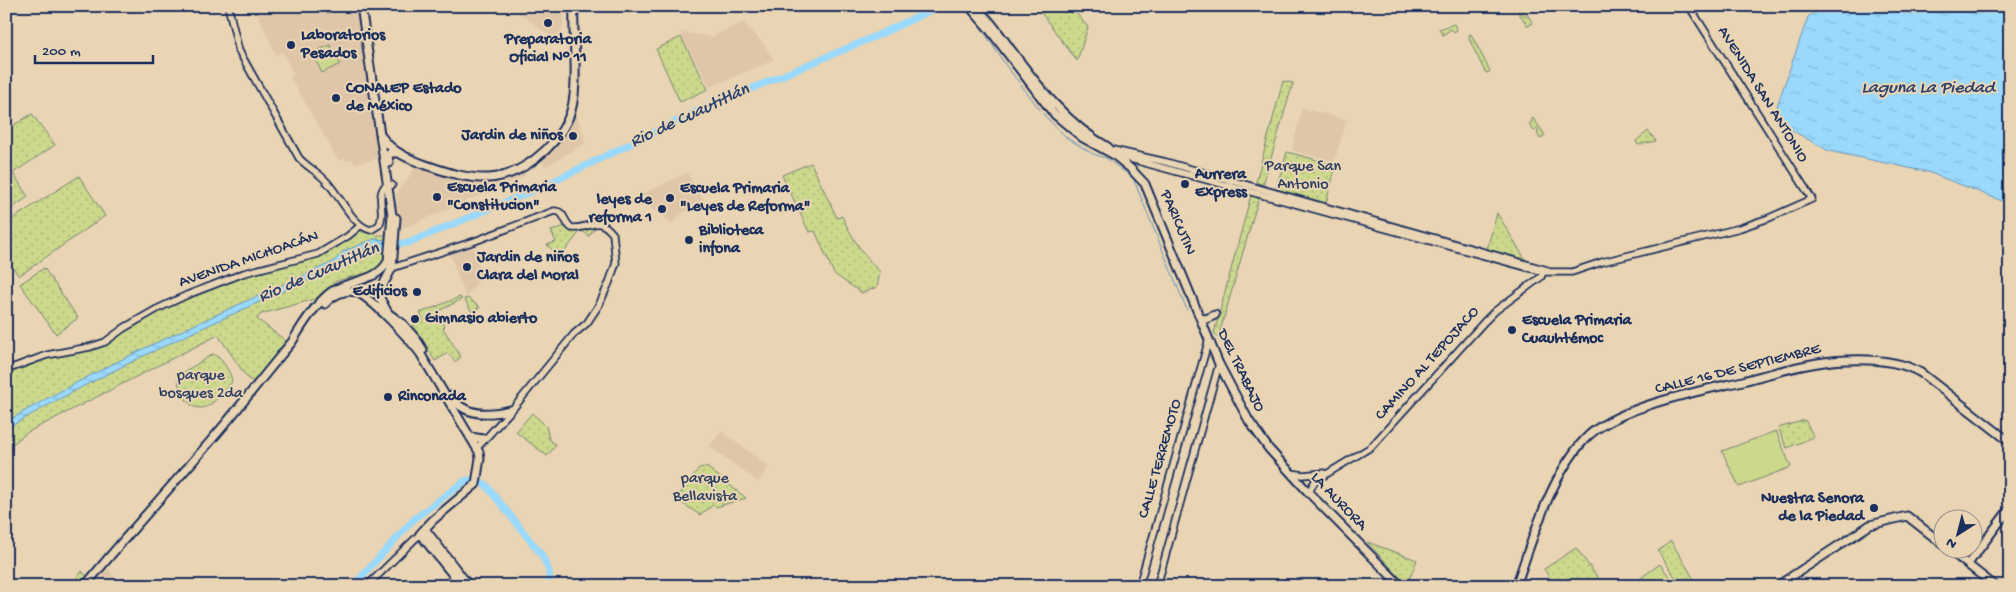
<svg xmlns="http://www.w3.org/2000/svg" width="2016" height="592" viewBox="0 0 2016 592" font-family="'Gochi Hand',sans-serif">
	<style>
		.built { fill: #dfc6a9 }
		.grass { fill: url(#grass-dots); stroke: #748474 }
		.pitch { fill: #ccd88b; stroke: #748474 }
		.water { fill: url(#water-ripples); stroke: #6795bc }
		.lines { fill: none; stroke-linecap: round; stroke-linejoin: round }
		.stream { stroke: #6795bc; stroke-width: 1 }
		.river { stroke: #9ad9fb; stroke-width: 7 }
		.tertiary-casing { stroke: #1b2f5e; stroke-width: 9 }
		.secondary-casing { stroke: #1b2f5e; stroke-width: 11 }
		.tertiary { stroke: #e9d4b3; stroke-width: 5.5 }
		.secondary { stroke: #e9d4b3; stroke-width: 7 }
		.poi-dot { fill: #1b2f5e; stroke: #e9d4b3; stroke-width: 2 }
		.labels { text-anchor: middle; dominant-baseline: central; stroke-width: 4; stroke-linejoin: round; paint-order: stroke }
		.poi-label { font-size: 16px; font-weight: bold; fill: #1b2f5e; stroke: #e9d4b3; text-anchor: start }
		.street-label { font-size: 16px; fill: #1b2f5e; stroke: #e9d4b3 }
		.park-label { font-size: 16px; fill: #2d4062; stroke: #e9d4b3 }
		.water-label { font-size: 18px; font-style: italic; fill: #28406e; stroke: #e9d4b3 }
	</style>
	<defs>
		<pattern id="grass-dots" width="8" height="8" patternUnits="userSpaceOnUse" patternTransform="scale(1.25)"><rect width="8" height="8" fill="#ccd88b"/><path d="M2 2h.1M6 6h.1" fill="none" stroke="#afba7a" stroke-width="1.8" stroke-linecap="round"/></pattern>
		<pattern id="water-ripples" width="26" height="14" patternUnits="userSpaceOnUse" patternTransform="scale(1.25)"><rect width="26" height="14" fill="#9ad9fb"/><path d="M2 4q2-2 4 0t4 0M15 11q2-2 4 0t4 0" fill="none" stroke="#84bbda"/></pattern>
	</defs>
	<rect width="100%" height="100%" fill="#e9d4b3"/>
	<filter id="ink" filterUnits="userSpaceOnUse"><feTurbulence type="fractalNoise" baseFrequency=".02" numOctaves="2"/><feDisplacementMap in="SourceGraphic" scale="10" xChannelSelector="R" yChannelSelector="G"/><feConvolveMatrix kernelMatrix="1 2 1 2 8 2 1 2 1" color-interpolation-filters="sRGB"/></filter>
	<g filter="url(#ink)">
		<path class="built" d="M 257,6 L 356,6 L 379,158 L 354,164 L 352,159 L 347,161 L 345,158 L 339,161 L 290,77 L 294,74 L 282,52 L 276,55 L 259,17 Z
			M 505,6 L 565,6 L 560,44 L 524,16 Z
			M 743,22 L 763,43 L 774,60 L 710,87 L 680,32 L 712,37 Z
			M 1302,108 L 1347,120 L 1334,162 L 1292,150 Z
			M 576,110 L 585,143 L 545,167 L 543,159 L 567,130 Z
			M 417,163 L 449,175 L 500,182 L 523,171 L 525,176 L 399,230 L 396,193 L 409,177 Z
			M 687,173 L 703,200 L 681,214 L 672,223 L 635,197 Z
			M 470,241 L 483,276 L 466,297 L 448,250 Z
			M 722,431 L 769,467 L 758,482 L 709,446 Z
			M 106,564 L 119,586 L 90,586 Z"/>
		<path class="grass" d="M 1036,6 L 1070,6 L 1088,27 L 1077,61 Z
			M 1513,6 L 1523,8 L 1524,11 L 1522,13 L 1524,16 L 1527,14 L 1533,23 L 1528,26 L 1518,12 L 1519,10 L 1518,8 L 1515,9 Z
			M 1454,24 L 1457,30 L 1454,32 L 1451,29 L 1443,35 L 1439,29 Z
			M 1471,34 L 1490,71 L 1488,73 L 1485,72 L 1470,41 L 1469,35 Z
			M 681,37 L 708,89 L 680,102 L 656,49 Z
			M 1283,81 L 1293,83 L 1263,185 L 1256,182 Z
			M 32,114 L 55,145 L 13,173 L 28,197 L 6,212 L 6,130 Z
			M 1533,118 L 1545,135 L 1540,139 L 1537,133 L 1539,131 L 1537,129 L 1534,131 L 1529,125 Z
			M 1648,131 L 1656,141 L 1638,145 L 1636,141 Z
			M 1287,152 L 1336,165 L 1326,203 L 1276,189 Z
			M 811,163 L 837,218 L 842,216 C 852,238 863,255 880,272 L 877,287 L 862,293 L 834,274 L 815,231 L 809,232 L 782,175 Z
			M 79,176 L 105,216 L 19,276 L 6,258 L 6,223 Z
			M 1251,195 L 1259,197 L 1218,338 L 1214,333 Z
			M 1497,213 L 1525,259 L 1487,249 Z
			M 585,222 L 599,222 L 589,236 L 581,230 L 558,260 L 557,254 L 547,245 L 556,242 L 551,231 L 570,224 L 575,225 Z
			M 360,229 L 377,235 L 388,235 L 384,260 L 375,271 L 336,281 L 322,297 L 261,314 L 257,319 L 286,341 L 254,382 L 248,379 L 218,335 L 28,432 L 6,449 L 6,372 L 47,358 L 104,345 L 159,310 L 242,276 L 272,267 L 320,257 Z
			M 44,268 L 78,318 L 56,334 L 20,284 Z
			M 460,297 L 462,299 L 437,312 L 445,326 L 443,328 L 461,357 L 455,362 L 448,353 L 435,361 L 413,326 L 423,320 L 420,313 Z
			M 468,298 L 480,307 L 472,312 L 464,299 Z
			M 213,354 C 221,357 232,373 232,382 C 218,397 202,423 184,397 C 180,391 177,383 179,375 Z
			M 532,413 L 546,426 L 549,439 L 556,445 L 547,456 L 516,432 Z
			M 1805,420 L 1814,437 L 1787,448 L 1778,428 Z
			M 703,467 L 708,468 L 746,498 L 716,507 L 713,505 L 700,515 L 676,499 L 699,468 Z
			M 1671,541 L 1698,586 L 1681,586 L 1658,551 Z
			M 1367,542 L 1417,560 L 1407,585 Z
			M 1576,548 L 1604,586 L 1555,586 L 1544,569 Z
			M 82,571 L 89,579 L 84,586 L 70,586 Z"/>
		<path class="pitch" d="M 330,45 L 340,64 L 322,73 L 312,53 Z
			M 1776,431 L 1791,467 L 1739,487 L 1722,451 Z
			M 1660,564 L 1676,586 L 1630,586 Z"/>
		<path class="water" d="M 1822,6 L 2010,6 L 2010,204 L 1928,172 L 1829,151 L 1777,122 L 1777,106 L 1808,17 Z
			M 374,239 L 387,240 L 385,250 C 330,270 277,294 224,318 C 150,352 76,388 6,429 L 6,422 C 110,360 223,312 333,262 L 344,251 Z"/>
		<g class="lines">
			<path class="stream" d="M 974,17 L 1007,67 L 1045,116 L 1067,138 L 1093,154 L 1106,158 L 1133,178 L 1187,310"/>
			<path class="river" d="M 388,244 L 408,243 L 544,186 L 696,112 L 876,36 L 940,6
				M 479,481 L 486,485 L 541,554 C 547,565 552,573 548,586
				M 353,586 L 414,519 L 466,480 L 473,480"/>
			<defs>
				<path id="tertiary" d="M 228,6 L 239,51 L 299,158 C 307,167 318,172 326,181 C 339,194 353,227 371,230 L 379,225 C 386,213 376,199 384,187 L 392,185
					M 1113,150 L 1166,162 L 1547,270
					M 1116,155 L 1544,272 L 1572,272 L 1602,262 L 1740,228 L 1769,218 L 1812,199 L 1689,6
					M 392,268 L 475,241 L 554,211 C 566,211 563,223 572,228 C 592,229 597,214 613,234 L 616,263 L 609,283 L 599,305 L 587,323 L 574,334 L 516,405 L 477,448
					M 6,370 L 47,355 L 90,347 L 105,342 L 124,328 L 157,309 L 187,295 L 244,273 L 318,254 L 348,236 L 360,226
					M 1291,473 L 1303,475 L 1324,473
					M 1310,494 L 1311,488 L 1315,481 L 1371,447 L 1484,322 L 1495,311 L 1541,277 L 1544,270
					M 367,586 L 420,534
					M 1139,586 L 1209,339
					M 1157,586 L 1219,364"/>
				<path id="secondary" d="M 969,6 L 989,29 L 1053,113 L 1083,138 L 1114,155 L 1130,168 L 1145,184 L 1219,364 L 1249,421 L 1269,449 L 1310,494 L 1401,586
					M 975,6 C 980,12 986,17 991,23 C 1026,68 1057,119 1108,147
					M 382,137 C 392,152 409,159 426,165 C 446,172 467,179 489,178 C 521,176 555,148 568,119 C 581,91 572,38 574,6
					M 389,163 L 388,155 L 390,153 L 399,153
					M 396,218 L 392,268 L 382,287 L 380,298 L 388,313 L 403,324 L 416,339 L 423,350
					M 325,304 C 333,295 345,289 356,292 C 371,297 410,340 420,353 L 479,452 L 480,458 L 476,484 L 433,520 L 420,534 L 462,586
					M 1200,318 L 1206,319 L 1215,315
					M 451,396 C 464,417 490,415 510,410
					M 470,437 L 484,439
					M 425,529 L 469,586
					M 1949,550 L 1995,586
					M 1968,564 L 2010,508
					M 85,586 C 128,533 175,483 220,430 C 244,402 267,371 292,342 C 302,325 315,304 331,292 C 348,280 378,282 388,261 L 392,215 L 361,6
					M 1516,586 C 1533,538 1550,477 1585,439 C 1615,407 1700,391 1743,381 C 1777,372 1812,361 1847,360 C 1870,359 1901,361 1921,373 L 2010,442
					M 1777,586 L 1870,525 L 1907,516 L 1944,545"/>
			</defs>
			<use href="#tertiary" class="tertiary-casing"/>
			<use href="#secondary" class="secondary-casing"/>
			<use href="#tertiary" class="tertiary"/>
			<use href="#secondary" class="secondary"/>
		</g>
	</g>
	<g class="poi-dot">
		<circle cx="548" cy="23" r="5"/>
		<circle cx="291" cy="45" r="5"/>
		<circle cx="336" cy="98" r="5"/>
		<circle cx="573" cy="136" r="5"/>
		<circle cx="1185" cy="184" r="5"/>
		<circle cx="437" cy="197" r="5"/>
		<circle cx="670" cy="198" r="5"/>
		<circle cx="662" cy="209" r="5"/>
		<circle cx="689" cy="240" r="5"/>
		<circle cx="467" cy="267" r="5"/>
		<circle cx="417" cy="292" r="5"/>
		<circle cx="415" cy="319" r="5"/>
		<circle cx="1512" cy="330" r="5"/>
		<circle cx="388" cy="397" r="5"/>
		<circle cx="1874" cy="508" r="5"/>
	</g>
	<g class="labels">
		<g class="poi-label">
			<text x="301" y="36">Laboratorios<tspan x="301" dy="18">Pesados</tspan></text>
			<text x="548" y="40" text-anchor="middle">Preparatoria<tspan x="548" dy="18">Oficial N° 11</tspan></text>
			<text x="346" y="89">CONALEP Estado<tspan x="346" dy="18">de México</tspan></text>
			<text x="563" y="136" text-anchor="end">Jardin de niños</text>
			<text x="1195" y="175">Aurrera<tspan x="1195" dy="18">Express</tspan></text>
			<text x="447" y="188">Escuela Primaria<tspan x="447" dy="18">"Constitucion"</tspan></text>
			<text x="680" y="189">Escuela Primaria<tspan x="680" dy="18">"Leyes de Reforma"</tspan></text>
			<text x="652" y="200" text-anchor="end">leyes de<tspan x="652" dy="18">reforma 1</tspan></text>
			<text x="699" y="231">Biblioteca<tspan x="699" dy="18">infona</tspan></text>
			<text x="477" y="258">Jardin de niños<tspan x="477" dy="18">Clara del Moral</tspan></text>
			<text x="407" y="292" text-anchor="end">Edificios</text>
			<text x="425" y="319">Gimnasio abierto</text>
			<text x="1522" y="321">Escuela Primaria<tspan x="1522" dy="18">Cuauhtémoc</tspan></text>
			<text x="398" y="397">Rinconada</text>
			<text x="1864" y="499" text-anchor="end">Nuestra Senora<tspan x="1864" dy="18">de la Piedad</tspan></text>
		</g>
		<g class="street-label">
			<text transform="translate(1762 95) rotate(58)">AVENIDA SAN ANTONIO</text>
			<text transform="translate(1177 223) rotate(67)">PARICUTIN</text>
			<text transform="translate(249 260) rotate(-19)">AVENIDA MICHOACÁN</text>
			<text transform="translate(1428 364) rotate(-48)">CAMINO AL TEPOJACO</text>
			<text transform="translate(1738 370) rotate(-14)">CALLE 16 DE SEPTIEMBRE</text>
			<text transform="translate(1240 371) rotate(64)">DEL TRABAJO</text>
			<text transform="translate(1161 459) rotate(-74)">CALLE TERREMOTO</text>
			<text transform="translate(1338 502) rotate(46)">LA AURORA</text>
		</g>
		<g class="park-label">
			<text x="1303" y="167">Parque San<tspan x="1303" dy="18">Antonio</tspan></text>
			<text x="201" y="376">parque<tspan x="201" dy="18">bosques 2da</tspan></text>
			<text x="705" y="479">parque<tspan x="705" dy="18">Bellavista</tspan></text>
		</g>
		<g class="water-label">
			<text x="1928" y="88">Laguna La Piedad</text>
			<text transform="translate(690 116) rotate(-25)">Rio de Cuautitlán</text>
			<text transform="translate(319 273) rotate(-23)">Rio de Cuautitlán</text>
		</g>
	</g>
	<rect width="2016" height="592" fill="none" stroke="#e9d4b3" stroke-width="25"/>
	<rect x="12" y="12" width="1991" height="567" fill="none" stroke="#1b2f5e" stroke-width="2" filter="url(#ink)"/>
	<g transform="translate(1958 534) rotate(216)"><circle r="24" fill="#e9d4b3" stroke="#979291"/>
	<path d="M0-4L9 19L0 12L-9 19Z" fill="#1b2f5e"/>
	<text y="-8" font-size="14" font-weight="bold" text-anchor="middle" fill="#1b2f5e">N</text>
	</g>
	<path d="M35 55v8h118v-8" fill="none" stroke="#1b2f5e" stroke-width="2.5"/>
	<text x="42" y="55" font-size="15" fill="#1b2f5e" stroke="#e9d4b3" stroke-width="4" paint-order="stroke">200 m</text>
</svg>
